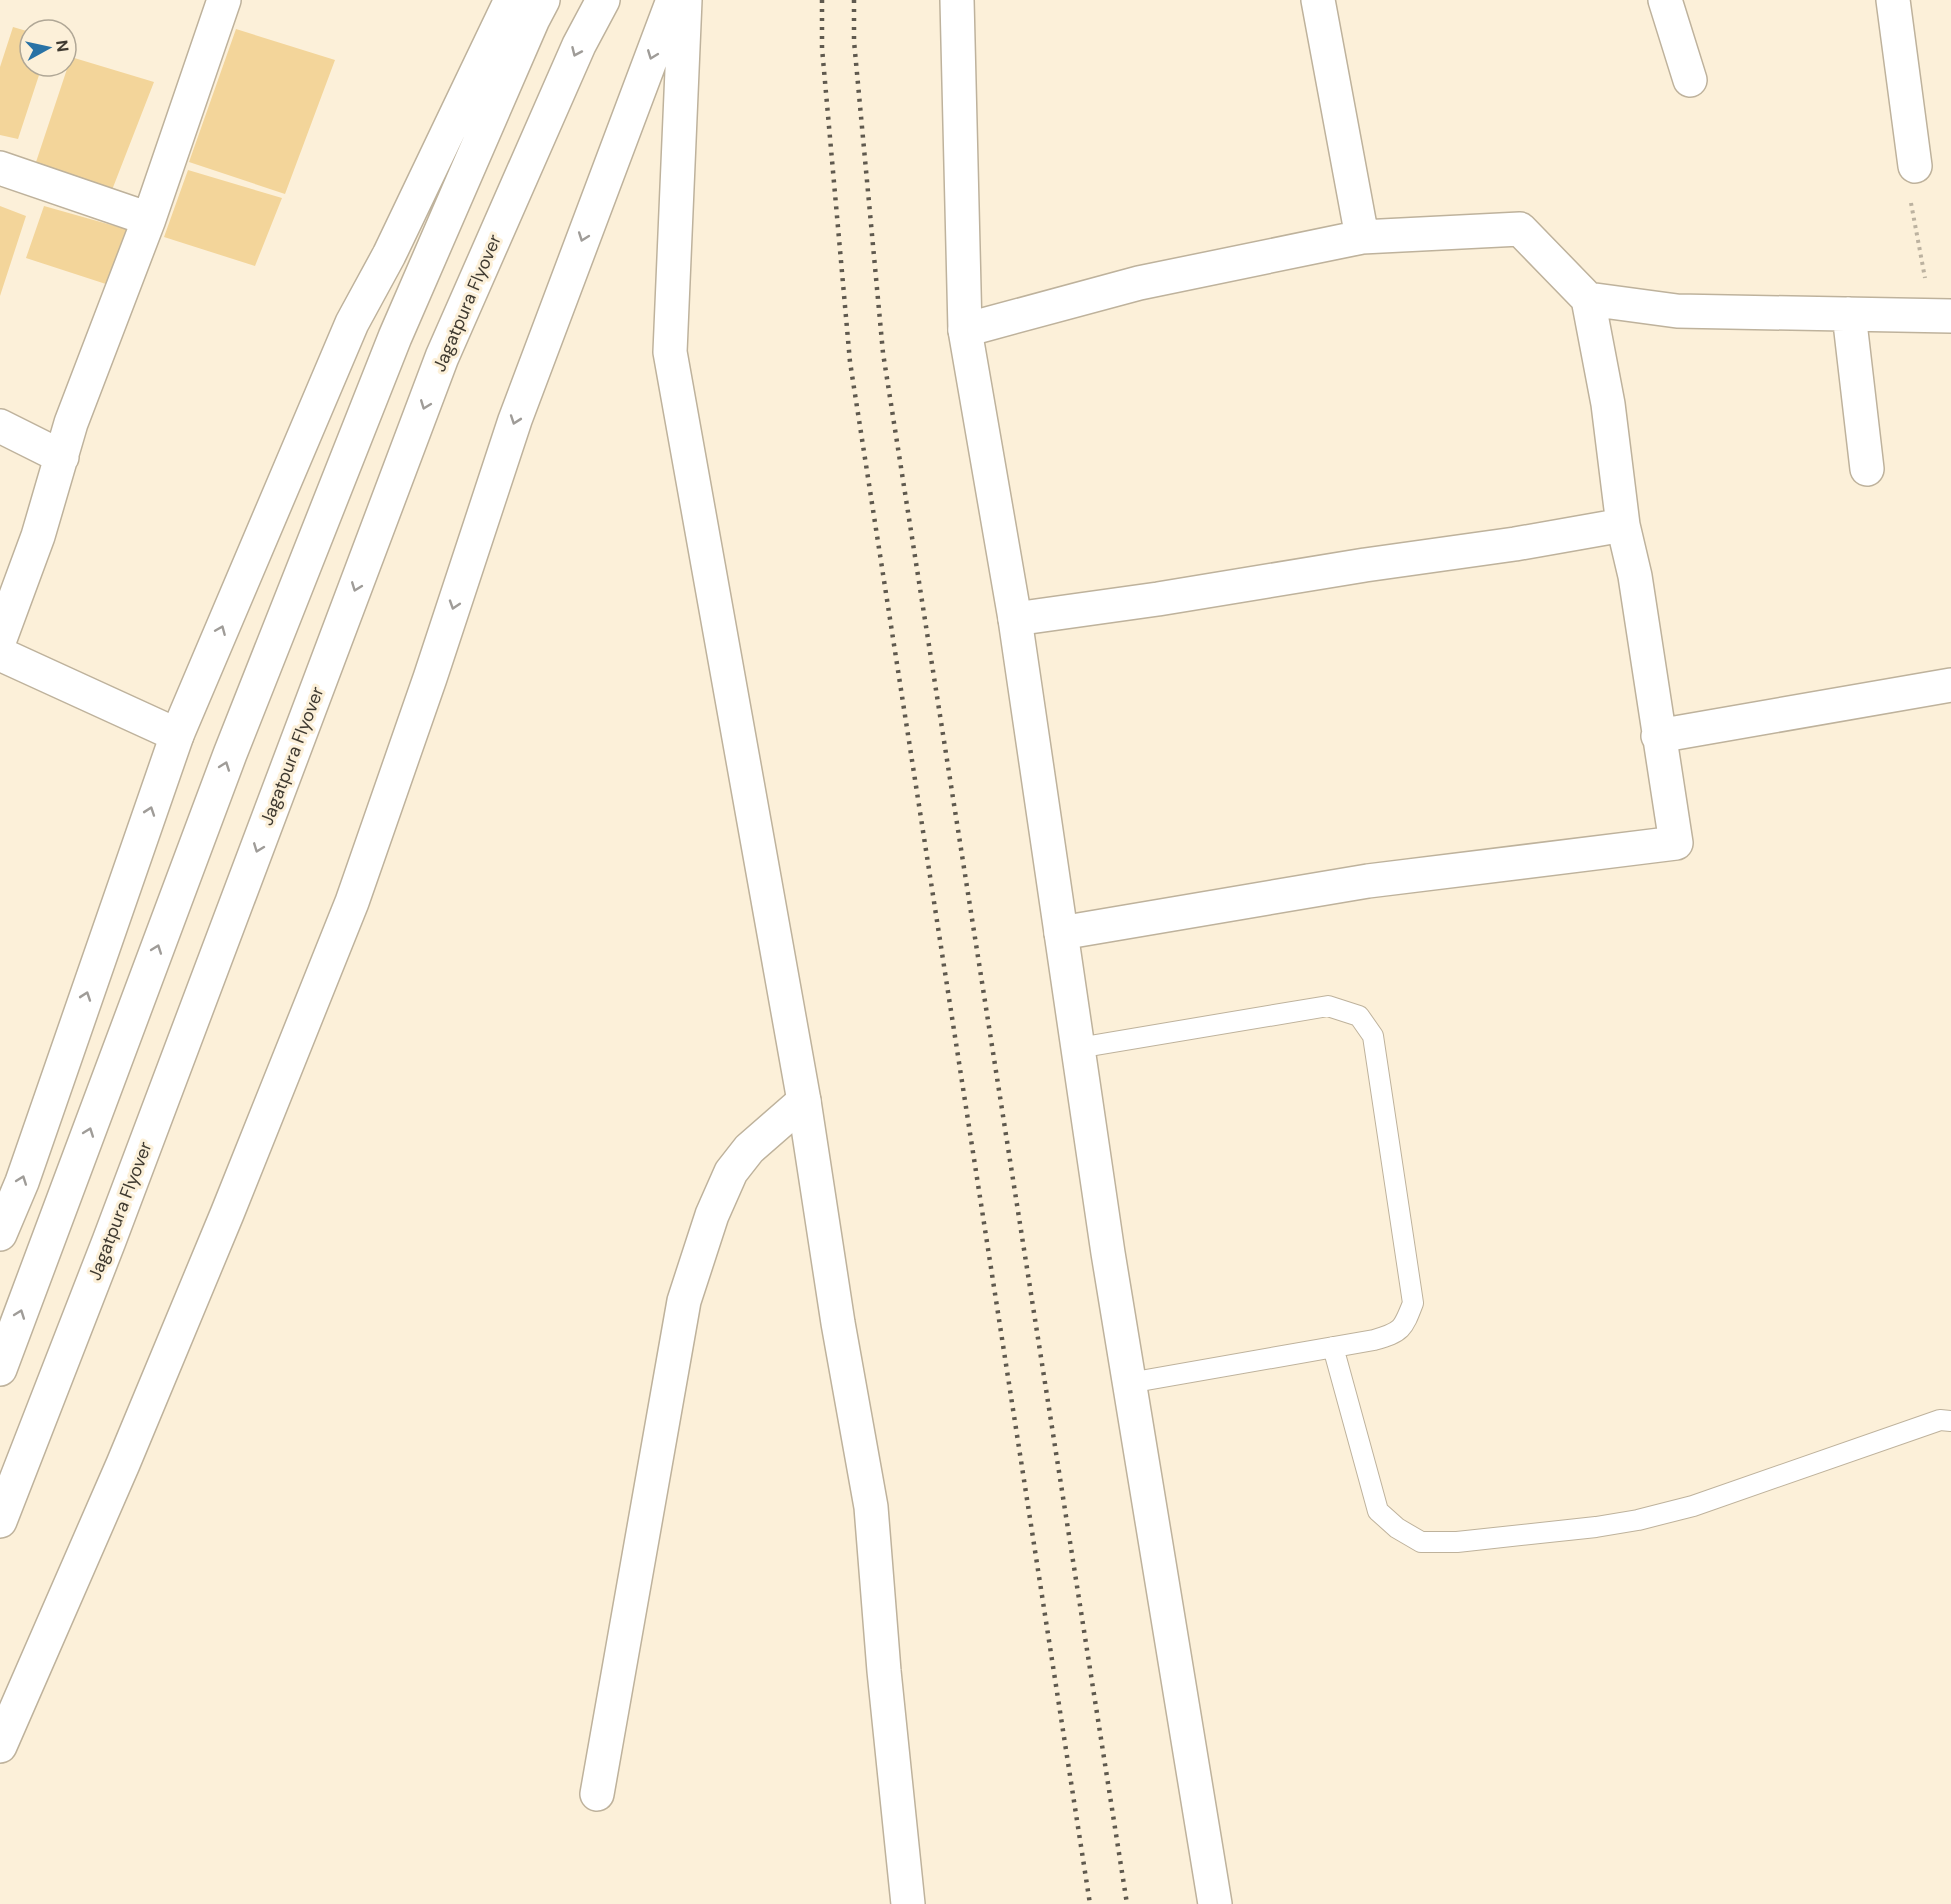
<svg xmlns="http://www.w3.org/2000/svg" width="1951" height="1904" viewBox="0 0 1951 1904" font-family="'DM Sans',sans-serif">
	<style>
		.building { fill: #f3d59a }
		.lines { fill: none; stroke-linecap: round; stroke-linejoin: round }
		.lane-casing { stroke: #beb29c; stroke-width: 22 }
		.street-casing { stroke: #beb29c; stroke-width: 36 }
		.secondary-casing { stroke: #beb29c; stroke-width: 36 }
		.path { stroke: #bcb2a0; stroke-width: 4; stroke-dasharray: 3 4.5; stroke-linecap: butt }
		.lane { stroke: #fff; stroke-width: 20 }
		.street { stroke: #fff; stroke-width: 33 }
		.secondary { stroke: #fff; stroke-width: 33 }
		.rail { stroke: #5f594e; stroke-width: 4.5; stroke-dasharray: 3 6; stroke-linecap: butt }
		.oneway { stroke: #9f9c98 }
		.labels { text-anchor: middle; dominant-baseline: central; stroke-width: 6; stroke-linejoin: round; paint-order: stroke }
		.street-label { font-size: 18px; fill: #3f3a31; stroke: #fcf0d9 }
	</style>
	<rect width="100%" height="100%" fill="#fcf0d9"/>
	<path class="building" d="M 13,27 L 30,32 L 30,66 L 42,66 L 18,139 L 0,135 L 0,67 Z
		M 236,29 L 335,60 L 285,194 L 189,162 Z
		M 71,57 L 154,82 L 112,190 L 35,165 Z
		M 188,170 L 282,198 L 255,266 L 164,237 Z
		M 0,206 L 26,216 L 0,296 Z
		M 44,206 L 129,230 L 112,286 L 26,258 Z"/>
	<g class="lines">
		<defs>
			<path id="lane" d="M 1078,1048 L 1328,1006 L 1359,1016 L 1373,1036 L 1413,1303 C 1403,1329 1402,1332 1374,1340 L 1129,1383
				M 1333,1347 L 1378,1511 L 1397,1528 L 1421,1542 L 1457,1542 L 1596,1527 L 1638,1520 L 1693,1506 L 1940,1420 L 1951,1421"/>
			<path id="street" d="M 1318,0 L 1362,237
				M 1665,0 L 1690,80
				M 1893,0 L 1915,166
				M 0,168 L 149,219
				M 1849,314 L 1867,469
				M 965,330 L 1139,283 L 1362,237 L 1520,229 L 1588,299
				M 0,426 L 62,457
				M 1015,619 L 1158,599 L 1365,565 L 1515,544 L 1623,525
				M 0,639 L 38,536 L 71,423 L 149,219 L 224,0
				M 0,654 L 177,735
				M 1658,736 L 1951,685
				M 1061,933 L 1368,881 L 1676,843 L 1635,576 L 1623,525 L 1608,404 L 1588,299 L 1677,311 L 1951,316
				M 597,1794 L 684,1301 L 712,1215 L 731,1172 L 749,1149 L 804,1101"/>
			<path id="secondary" d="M 685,0 L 670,352 L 804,1101 L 838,1323 L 871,1507 L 884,1671 L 908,1904
				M 957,0 L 965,330 L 1015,619 L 1108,1253 L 1215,1904
				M 0,1234 L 22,1182 L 177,735 L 352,323 L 389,255 L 511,0
				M 0,1369 L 230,754 L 395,337 L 533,19 L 543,0
				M 0,1521 L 109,1241 L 442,357 L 579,45 L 603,0
				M 0,1746 L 123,1464 L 227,1214 L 352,902 L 430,678 L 515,420 L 673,0"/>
		</defs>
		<use href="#lane" class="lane-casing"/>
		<use href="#street" class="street-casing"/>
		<use href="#secondary" class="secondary-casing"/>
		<path class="path" d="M 1911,203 L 1925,278"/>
		<use href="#lane" class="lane"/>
		<use href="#street" class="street"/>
		<use href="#secondary" class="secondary"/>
		<path class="rail" d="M 822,0 L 822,48 L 850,362 L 1090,1904
			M 854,0 L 854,41 L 883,353 L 1127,1904"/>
	</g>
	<defs><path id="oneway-chevron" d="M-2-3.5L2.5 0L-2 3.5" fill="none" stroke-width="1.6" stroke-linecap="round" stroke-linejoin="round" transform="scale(1.5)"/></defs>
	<g class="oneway">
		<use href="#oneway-chevron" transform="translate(576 52) rotate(114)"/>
		<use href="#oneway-chevron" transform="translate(652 55) rotate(111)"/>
		<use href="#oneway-chevron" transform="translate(583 237) rotate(110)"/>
		<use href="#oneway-chevron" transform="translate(425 405) rotate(111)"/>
		<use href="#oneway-chevron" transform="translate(515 420) rotate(109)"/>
		<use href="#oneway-chevron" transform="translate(356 587) rotate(111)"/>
		<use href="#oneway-chevron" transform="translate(454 605) rotate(108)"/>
		<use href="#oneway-chevron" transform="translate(221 630) rotate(-67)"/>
		<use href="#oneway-chevron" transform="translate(225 766) rotate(-70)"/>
		<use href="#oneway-chevron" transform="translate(150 811) rotate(-71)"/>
		<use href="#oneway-chevron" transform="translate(258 848) rotate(111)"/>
		<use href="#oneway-chevron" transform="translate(157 949) rotate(-70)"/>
		<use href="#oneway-chevron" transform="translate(86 996) rotate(-71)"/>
		<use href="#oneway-chevron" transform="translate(89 1132) rotate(-70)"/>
		<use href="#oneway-chevron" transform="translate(22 1180) rotate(-70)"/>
		<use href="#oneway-chevron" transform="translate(20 1314) rotate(-70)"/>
	</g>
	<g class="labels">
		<g class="street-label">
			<text transform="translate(467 303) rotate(-67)">Jagatpura Flyover</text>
			<text transform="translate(292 756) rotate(-69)">Jagatpura Flyover</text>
			<text transform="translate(120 1211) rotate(-69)">Jagatpura Flyover</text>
		</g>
	</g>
	<g transform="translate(48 48) rotate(82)"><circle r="28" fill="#fcf0d9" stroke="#b0a796" stroke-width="1.5"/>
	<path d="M0-4.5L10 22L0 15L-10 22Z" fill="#2972a5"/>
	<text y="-9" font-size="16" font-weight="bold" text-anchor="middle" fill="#3f3a31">N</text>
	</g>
</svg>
